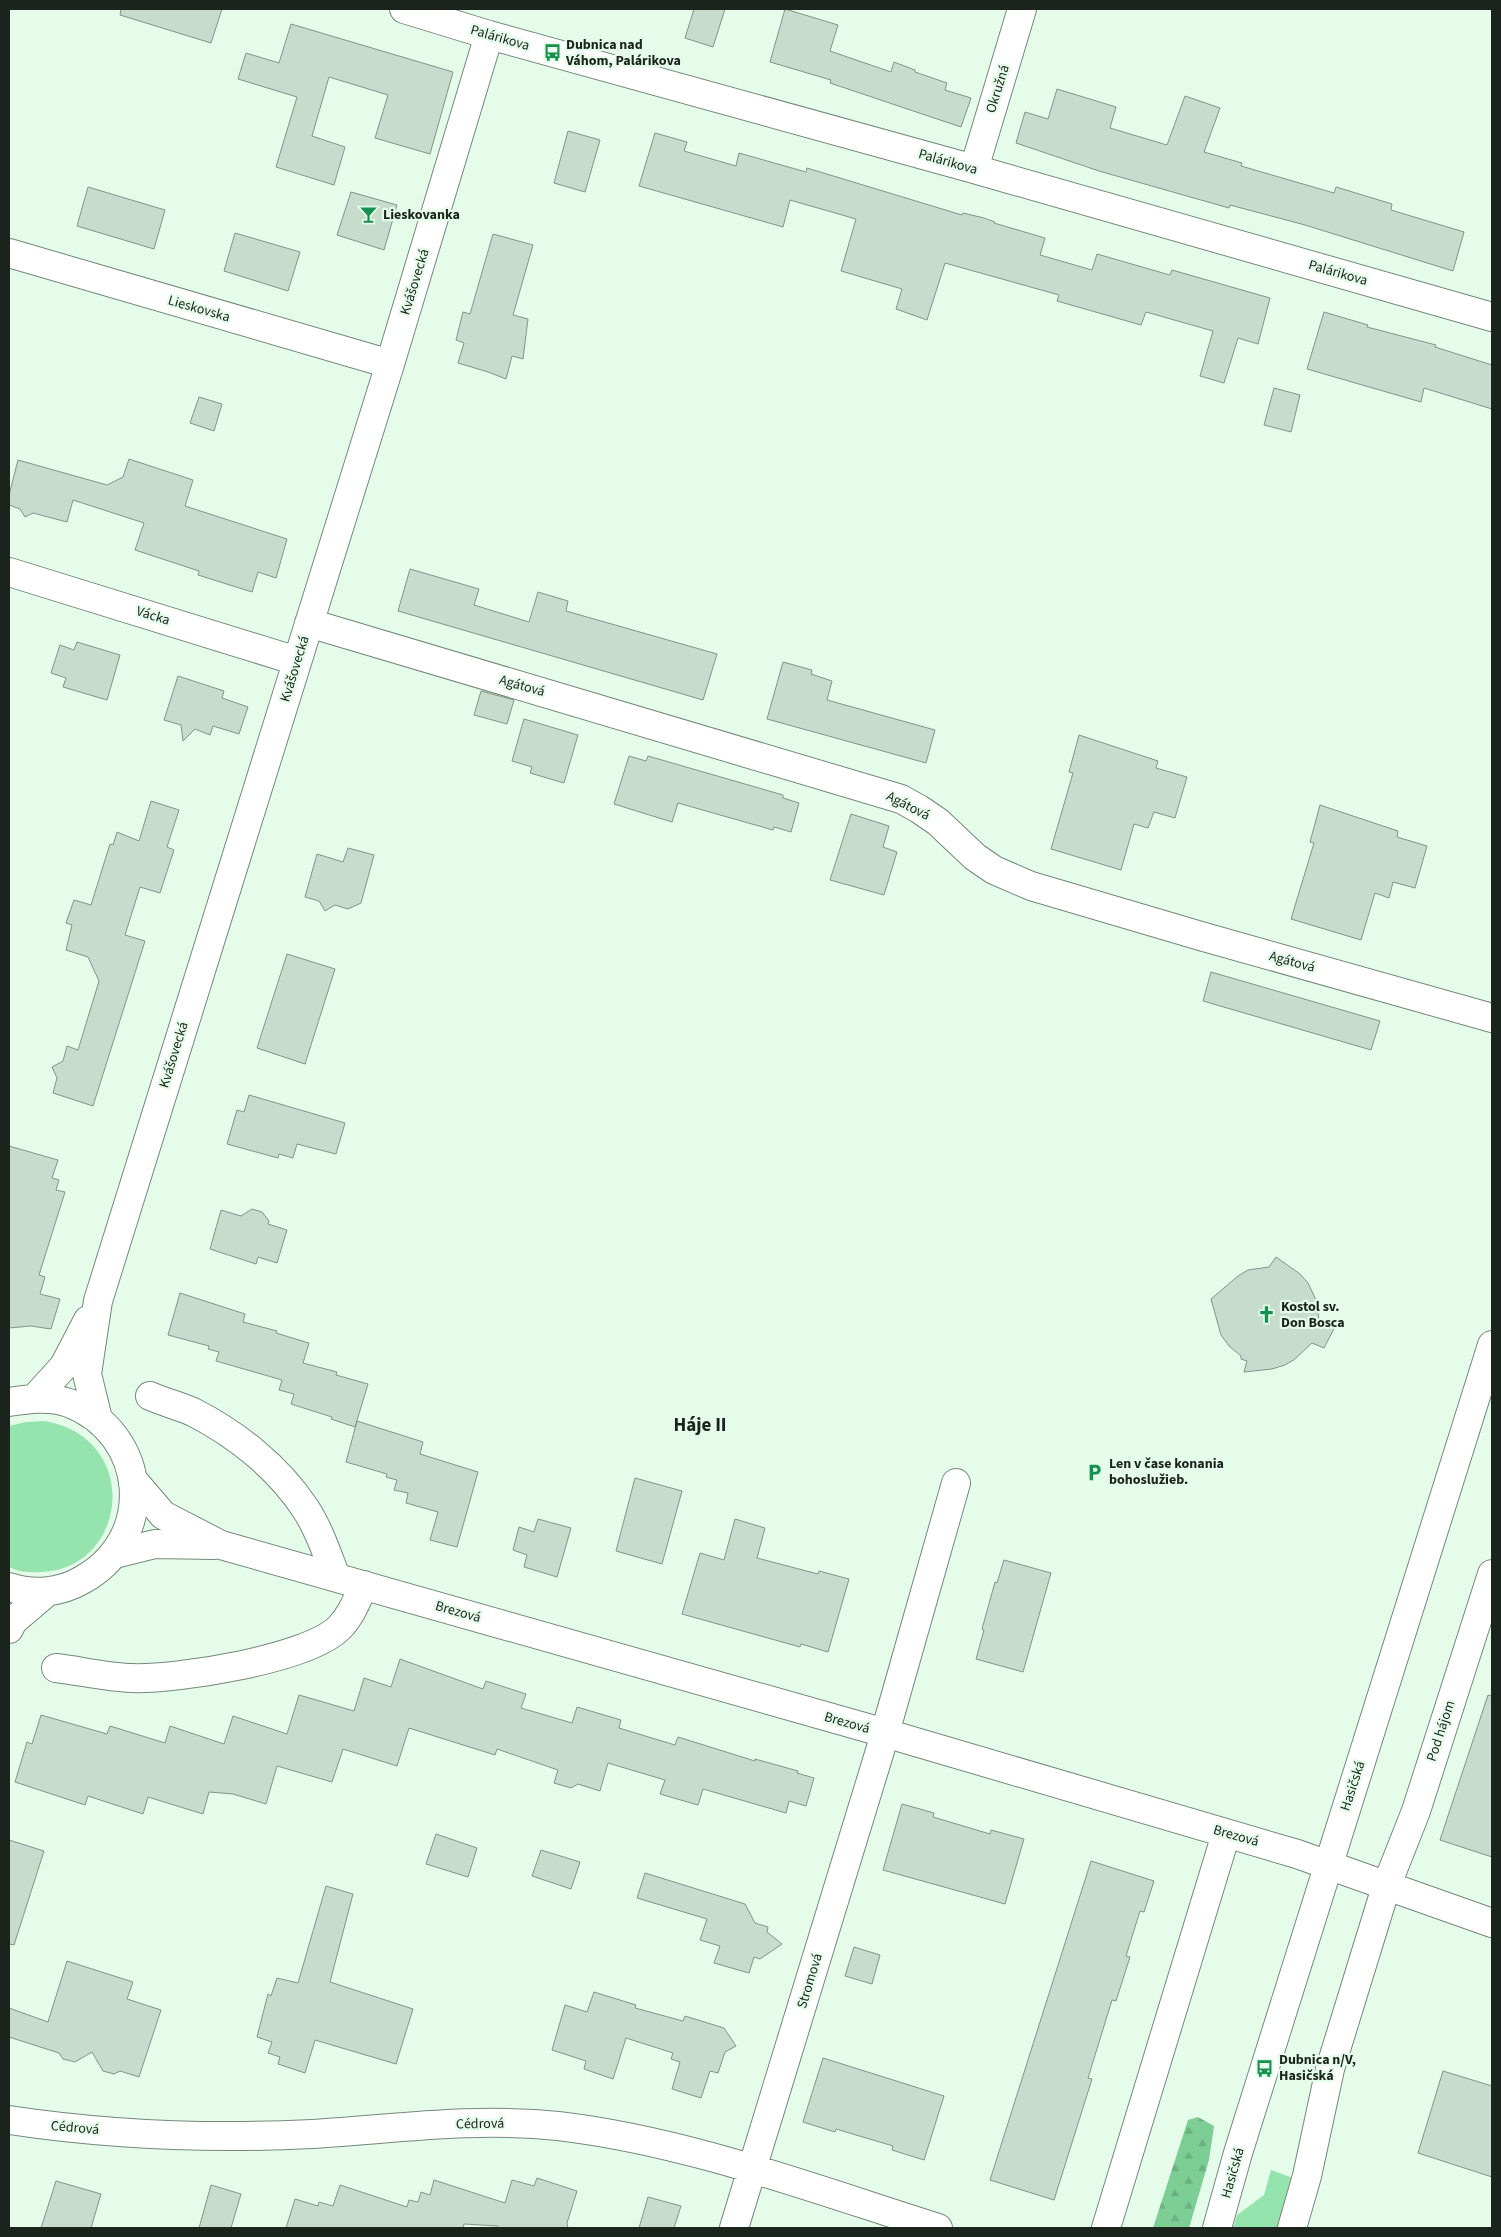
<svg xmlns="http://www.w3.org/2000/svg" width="1501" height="2237" viewBox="0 0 1501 2237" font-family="'Source Sans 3',sans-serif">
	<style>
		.green { fill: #96e4ad }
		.forest { fill: url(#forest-firs) }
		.building { fill: #c6dccc; stroke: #819586 }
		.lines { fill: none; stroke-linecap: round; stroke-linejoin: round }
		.minor-casing { stroke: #75897a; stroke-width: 30 }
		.minor { stroke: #fff; stroke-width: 28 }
		.labels { text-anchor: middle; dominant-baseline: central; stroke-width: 4.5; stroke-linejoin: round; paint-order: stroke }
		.street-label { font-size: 14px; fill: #1b231d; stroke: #e5fcea }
		.poi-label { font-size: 14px; font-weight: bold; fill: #1b231d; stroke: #e5fcea; text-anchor: start }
		.district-label { font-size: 19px; font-weight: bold; fill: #1b231d; stroke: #e5fcea }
	</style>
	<defs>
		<pattern id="forest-firs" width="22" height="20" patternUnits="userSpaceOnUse" patternTransform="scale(1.25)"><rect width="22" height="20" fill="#7cce95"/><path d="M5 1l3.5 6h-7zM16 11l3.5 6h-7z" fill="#6bb180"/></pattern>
	</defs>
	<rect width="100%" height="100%" fill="#e5fcea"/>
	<path class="green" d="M 44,1421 C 55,1423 66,1426 76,1432 C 139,1470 116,1569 42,1572 C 31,1573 19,1572 9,1567 L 9,1426 L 26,1422 Z
		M 1271,2170 L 1293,2178 L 1287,2228 L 1233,2228 L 1237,2215 L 1264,2195 Z"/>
	<path class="forest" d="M 1198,2117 L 1214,2126 L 1209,2160 L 1189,2228 L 1153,2228 L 1188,2120 Z"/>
	<path class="building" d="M 121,9 L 222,9 L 211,43 L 120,15 Z
		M 694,9 L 725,9 L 713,47 L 685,38 Z
		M 785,9 L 838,25 L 830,51 L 891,72 L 894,62 L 915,70 L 915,72 L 947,83 L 945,90 L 971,98 L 961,127 L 830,83 L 831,80 L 770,62 Z
		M 291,24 L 453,72 L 430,154 L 375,138 L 388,95 L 329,77 L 312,136 L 345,147 L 334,185 L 276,167 L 297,97 L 238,79 L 246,53 L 279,63 Z
		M 1057,89 L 1116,107 L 1110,128 L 1167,145 L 1185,96 L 1220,108 L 1204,152 L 1242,163 L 1241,166 L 1334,193 L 1336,187 L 1392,204 L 1391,210 L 1464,232 L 1453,271 L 1305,225 L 1230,205 L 1229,208 L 1099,171 L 1016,143 L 1025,112 L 1048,119 Z
		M 568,131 L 600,140 L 585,192 L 554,183 Z
		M 655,133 L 687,142 L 684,151 L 736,166 L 739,153 L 806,172 L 807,168 L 962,215 L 963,213 L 984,218 L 995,222 L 994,223 L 1045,238 L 1040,255 L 1092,270 L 1097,254 L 1170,275 L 1172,270 L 1270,298 L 1258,344 L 1238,338 L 1224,383 L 1200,376 L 1213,331 L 1146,312 L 1141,325 L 1057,301 L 1059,295 L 945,263 L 927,320 L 896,309 L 902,289 L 841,271 L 856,219 L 790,200 L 783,227 L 639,186 Z
		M 88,187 L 165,210 L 154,249 L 77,226 Z
		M 351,192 L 397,205 L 384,250 L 337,235 Z
		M 235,233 L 300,252 L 288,291 L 224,271 Z
		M 493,234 L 533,245 L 513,315 L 528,319 L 523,359 L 512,356 L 506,379 L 488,372 L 458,363 L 464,343 L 456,340 L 463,312 L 470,314 Z
		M 1324,312 L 1368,325 L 1367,327 L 1436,345 L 1435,347 L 1492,365 L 1492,409 L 1424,388 L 1421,402 L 1307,369 Z
		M 1274,388 L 1300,395 L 1291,432 L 1264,425 Z
		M 199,397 L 222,404 L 214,431 L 190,423 Z
		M 129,459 L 193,480 L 185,506 L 287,539 L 276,578 L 258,572 L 252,592 L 198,575 L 199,571 L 135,550 L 144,523 L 73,500 L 67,522 L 33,513 L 25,517 L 20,509 L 9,505 L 9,495 L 18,460 L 107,485 L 123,477 Z
		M 410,569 L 479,589 L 474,605 L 529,622 L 538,592 L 568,601 L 566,611 L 717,654 L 703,700 L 398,611 Z
		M 77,642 L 120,655 L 107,700 L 63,687 L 66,678 L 51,673 L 60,645 L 74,650 Z
		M 783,662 L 812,670 L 811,674 L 832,681 L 827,700 L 935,730 L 926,763 L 767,719 Z
		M 178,676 L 224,691 L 222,698 L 248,707 L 239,734 L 213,726 L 210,735 L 195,729 L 183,741 L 181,725 L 164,720 Z
		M 481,691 L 514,700 L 507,724 L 474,715 Z
		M 524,719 L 578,735 L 564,783 L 530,773 L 532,767 L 512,761 Z
		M 1079,735 L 1158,761 L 1156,768 L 1187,777 L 1175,818 L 1154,812 L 1148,828 L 1134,824 L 1121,870 L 1051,849 L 1073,773 L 1069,772 Z
		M 629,756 L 646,761 L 648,756 L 783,795 L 783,798 L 799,803 L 791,832 L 774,827 L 773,830 L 678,803 L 672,822 L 614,804 Z
		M 151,801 L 179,810 L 167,847 L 174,850 L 160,893 L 140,887 L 125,935 L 145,941 L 93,1106 L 53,1093 L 57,1078 L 52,1067 L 63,1061 L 67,1046 L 78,1050 L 99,981 L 88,957 L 66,950 L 72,925 L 66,923 L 74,900 L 91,905 L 110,844 L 113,845 L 117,832 L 139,841 Z
		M 1320,805 L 1398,831 L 1397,837 L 1427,846 L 1415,888 L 1393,882 L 1389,898 L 1375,893 L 1361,940 L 1291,919 L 1314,843 L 1310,842 Z
		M 851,814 L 889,826 L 883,847 L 897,852 L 884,895 L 830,880 Z
		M 348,848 L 374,855 L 361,903 L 348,909 L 335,905 L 325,911 L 319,901 L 305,897 L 317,854 L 343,862 Z
		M 287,954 L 335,969 L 305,1064 L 257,1048 Z
		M 1211,972 L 1380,1021 L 1371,1050 L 1203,1001 Z
		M 249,1095 L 345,1123 L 336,1154 L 297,1144 L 293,1158 L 279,1154 L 278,1158 L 227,1144 L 237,1110 L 244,1112 Z
		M 9,1146 L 58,1160 L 52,1178 L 59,1180 L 56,1190 L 65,1192 L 39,1275 L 45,1277 L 40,1294 L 60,1299 L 51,1329 L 31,1326 L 9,1328 Z
		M 252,1209 L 262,1212 L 269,1221 L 268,1224 L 287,1230 L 277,1263 L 258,1257 L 256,1264 L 210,1249 L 221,1210 L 241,1216 Z
		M 1276,1257 L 1300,1274 L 1308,1283 L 1316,1300 L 1319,1319 L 1338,1321 L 1324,1348 L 1312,1343 L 1295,1359 L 1285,1365 L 1272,1369 L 1244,1372 L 1247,1361 L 1241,1359 L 1241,1356 L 1229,1346 L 1221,1335 L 1211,1299 L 1238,1276 L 1248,1270 L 1269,1267 Z
		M 180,1293 L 245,1314 L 243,1322 L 277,1331 L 276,1333 L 309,1343 L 303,1363 L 337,1372 L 336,1375 L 368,1384 L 355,1427 L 331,1419 L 332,1417 L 291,1404 L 294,1394 L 279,1390 L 282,1380 L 216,1361 L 219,1352 L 208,1349 L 209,1346 L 168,1335 Z
		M 357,1421 L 423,1442 L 420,1454 L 478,1472 L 457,1547 L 430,1540 L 438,1512 L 406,1503 L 408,1493 L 394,1490 L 397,1480 L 386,1477 L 387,1474 L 346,1462 Z
		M 635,1478 L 682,1491 L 662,1564 L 616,1551 Z
		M 538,1519 L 571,1528 L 557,1577 L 524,1567 L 527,1555 L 513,1550 L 519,1527 L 534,1532 Z
		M 735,1519 L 765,1528 L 757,1558 L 818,1574 L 819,1571 L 849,1579 L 828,1652 L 801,1644 L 800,1647 L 682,1614 L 700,1553 L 724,1560 Z
		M 1004,1560 L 1051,1573 L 1023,1672 L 976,1659 L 984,1630 L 982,1629 L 995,1582 L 997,1583 Z
		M 400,1659 L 483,1689 L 486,1681 L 526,1694 L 521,1708 L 572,1723 L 577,1707 L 621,1720 L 619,1728 L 675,1745 L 678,1737 L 755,1761 L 755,1759 L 798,1771 L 797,1773 L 814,1778 L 806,1806 L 789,1801 L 786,1813 L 703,1789 L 698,1805 L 660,1794 L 665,1780 L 608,1763 L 600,1791 L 578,1784 L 571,1788 L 554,1783 L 558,1770 L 497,1749 L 495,1755 L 409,1728 L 397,1766 L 343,1749 L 332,1782 L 277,1766 L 266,1804 L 233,1794 L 209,1792 L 203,1814 L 148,1797 L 143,1814 L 88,1796 L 85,1805 L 15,1782 L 27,1742 L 32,1744 L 41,1715 L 107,1734 L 110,1726 L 165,1743 L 170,1726 L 224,1744 L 233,1716 L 287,1734 L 299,1695 L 354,1711 L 364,1678 L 391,1687 Z
		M 1488,1695 L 1492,1696 L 1492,1857 L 1440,1840 Z
		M 902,1804 L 934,1813 L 933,1817 L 990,1834 L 991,1830 L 1024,1839 L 1005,1904 L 883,1870 Z
		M 436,1834 L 477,1848 L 468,1877 L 426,1864 Z
		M 9,1840 L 44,1851 L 14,1945 L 9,1944 Z
		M 541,1850 L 580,1862 L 571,1889 L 532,1876 Z
		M 1091,1861 L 1154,1881 L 1144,1912 L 1140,1911 L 1126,1956 L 1130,1957 L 1116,2001 L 1112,2000 L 1088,2078 L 1092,2079 L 1054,2200 L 990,2180 Z
		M 645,1873 L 745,1904 L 755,1923 L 768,1927 L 767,1932 L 782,1944 L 760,1959 L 754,1957 L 749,1973 L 714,1963 L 720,1946 L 700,1940 L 707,1919 L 637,1898 Z
		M 326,1886 L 353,1894 L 330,1982 L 413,2009 L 396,2064 L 315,2040 L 305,2073 L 278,2064 L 280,2057 L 268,2053 L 272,2042 L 257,2037 L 268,1994 L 271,1996 L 277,1978 L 298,1983 Z
		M 854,1947 L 880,1955 L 872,1984 L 845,1976 Z
		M 67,1961 L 133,1982 L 127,1999 L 161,2010 L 139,2077 L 120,2071 L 114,2074 L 103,2071 L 92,2052 L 75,2062 L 63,2059 L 59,2053 L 9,2037 L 9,2008 L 48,2022 Z
		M 594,1992 L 636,2005 L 635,2008 L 683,2021 L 685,2016 L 724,2028 L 736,2046 L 725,2052 L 718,2073 L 710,2071 L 701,2098 L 672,2089 L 680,2062 L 671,2059 L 673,2053 L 626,2038 L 613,2079 L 584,2069 L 586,2061 L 552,2050 L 565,2005 L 587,2012 Z
		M 823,2058 L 944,2096 L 924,2160 L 892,2150 L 893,2146 L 836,2129 L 835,2132 L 803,2122 Z
		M 1443,2071 L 1492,2086 L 1492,2177 L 1418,2153 Z
		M 537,2178 L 577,2191 L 567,2223 L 568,2228 L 497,2228 L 498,2226 L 464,2224 L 463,2228 L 286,2228 L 295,2199 L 318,2206 L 319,2202 L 333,2206 L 340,2185 L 407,2207 L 409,2200 L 418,2202 L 421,2192 L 430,2195 L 434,2180 L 505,2203 L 512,2180 L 534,2186 Z
		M 56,2181 L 101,2194 L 91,2228 L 41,2228 Z
		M 211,2185 L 241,2194 L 231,2228 L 199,2228 Z
		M 648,2197 L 681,2206 L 674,2228 L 639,2228 Z"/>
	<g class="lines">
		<defs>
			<path id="minor" d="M 404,9 L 489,35 L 974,169 L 1492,317
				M 974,169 L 1022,9
				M 9,253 L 390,364
				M 9,572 L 297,661
				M 309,623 L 901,799 L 919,809 L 938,822 L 975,857 L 994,870 L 1031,886 L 1204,937 L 1492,1018
				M 150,1396 C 164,1402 179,1406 193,1412 C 236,1434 278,1467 305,1508 C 319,1529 327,1554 336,1577
				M 35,1398 L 64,1366 L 88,1320
				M 9,1402 C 28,1399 50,1396 69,1403 C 149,1434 157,1539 82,1580 C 60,1593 33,1595 9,1587
				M 98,1419 L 87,1374 L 98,1301 L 390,364 L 489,35
				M 134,1481 L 163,1515 L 221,1545 L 885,1733 L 1297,1854 L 1492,1923
				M 115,1554 L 155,1544 L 214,1545
				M 9,1629 L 13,1621 L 47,1592
				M 56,1668 C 81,1671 106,1677 131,1678 C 176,1680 308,1659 339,1628 C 351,1616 357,1600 364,1585
				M 9,2120 C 109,2135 211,2139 312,2134 C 393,2129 476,2117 558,2126 C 687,2141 814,2189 938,2228
				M 734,2228 L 879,1754 L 956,1483
				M 1106,2228 L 1226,1834
				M 1217,2228 L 1238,2153 L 1492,1345
				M 1292,2228 L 1307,2176 L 1330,2069 L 1386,1887 L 1416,1811 L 1492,1574"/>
		</defs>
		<use href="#minor" class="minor-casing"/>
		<use href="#minor" class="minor"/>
	</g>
	<defs>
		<symbol id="bus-bare" viewBox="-9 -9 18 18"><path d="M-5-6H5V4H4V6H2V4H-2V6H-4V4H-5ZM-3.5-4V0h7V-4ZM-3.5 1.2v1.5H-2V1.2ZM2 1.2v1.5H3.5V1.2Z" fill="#13914e" stroke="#e5fcea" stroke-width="2.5" paint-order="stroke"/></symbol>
		<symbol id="bar-bare" viewBox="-9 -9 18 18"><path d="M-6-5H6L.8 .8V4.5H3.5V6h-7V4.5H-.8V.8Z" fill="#13914e" stroke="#e5fcea" stroke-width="2.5" paint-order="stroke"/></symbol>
		<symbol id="church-bare" viewBox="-9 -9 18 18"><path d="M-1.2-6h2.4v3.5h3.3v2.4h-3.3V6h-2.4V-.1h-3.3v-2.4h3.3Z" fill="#13914e" stroke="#e5fcea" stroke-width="2.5" paint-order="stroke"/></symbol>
		<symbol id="parking-bare" viewBox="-9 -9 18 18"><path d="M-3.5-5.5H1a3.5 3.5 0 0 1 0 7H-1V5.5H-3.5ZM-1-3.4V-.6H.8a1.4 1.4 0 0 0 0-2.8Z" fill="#13914e" stroke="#e5fcea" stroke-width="2.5" paint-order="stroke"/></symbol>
	</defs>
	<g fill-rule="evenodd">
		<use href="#bus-bare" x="540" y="40" width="25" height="25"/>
		<use href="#bar-bare" x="356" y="202" width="25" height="25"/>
		<use href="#church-bare" x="1254" y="1302" width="25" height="25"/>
		<use href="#parking-bare" x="1082" y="1460" width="25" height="25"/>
		<use href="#bus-bare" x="1252" y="2056" width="25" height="25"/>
	</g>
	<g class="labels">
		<g class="street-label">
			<text transform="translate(500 38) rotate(16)">Palárikova</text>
			<text transform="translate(998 89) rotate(-73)">Okružná</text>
			<text transform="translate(948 162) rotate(16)">Palárikova</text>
			<text transform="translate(1338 273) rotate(16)">Palárikova</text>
			<text transform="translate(415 282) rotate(-73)">Kvášovecká</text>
			<text transform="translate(199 309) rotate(16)">Lieskovska</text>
			<text transform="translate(153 616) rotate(17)">Vácka</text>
			<text transform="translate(295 669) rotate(-73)">Kvášovecká</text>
			<text transform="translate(522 686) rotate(16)">Agátová</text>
			<text transform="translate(908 806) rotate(27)">Agátová</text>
			<text transform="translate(1292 962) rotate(15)">Agátová</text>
			<text transform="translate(174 1055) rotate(-73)">Kvášovecká</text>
			<text transform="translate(458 1612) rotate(16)">Brezová</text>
			<text transform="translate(847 1723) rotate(16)">Brezová</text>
			<text transform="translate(1441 1731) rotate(-72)">Pod hájom</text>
			<text transform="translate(1353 1786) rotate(-72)">Hasičská</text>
			<text transform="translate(1236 1836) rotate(16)">Brezová</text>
			<text transform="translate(810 1981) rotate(-73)">Stromová</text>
			<text transform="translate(480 2124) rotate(-1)">Cédrová</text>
			<text transform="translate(75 2128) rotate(5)">Cédrová</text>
			<text transform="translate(1233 2173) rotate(-74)">Hasičská</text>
		</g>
		<g class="poi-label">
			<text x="566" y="45">Dubnica nad<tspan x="566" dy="16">Váhom, Palárikova</tspan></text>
			<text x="383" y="215">Lieskovanka</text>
			<text x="1281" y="1307">Kostol sv.<tspan x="1281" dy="16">Don Bosca</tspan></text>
			<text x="1109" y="1464">Len v čase konania<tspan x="1109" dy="16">bohoslužieb.</tspan></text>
			<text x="1279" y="2060">Dubnica n/V,<tspan x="1279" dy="16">Hasičská</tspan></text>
		</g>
		<g class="district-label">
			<text x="700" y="1425">Háje II</text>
		</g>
	</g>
	<rect width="1501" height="2237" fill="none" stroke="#1b231d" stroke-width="20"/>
</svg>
